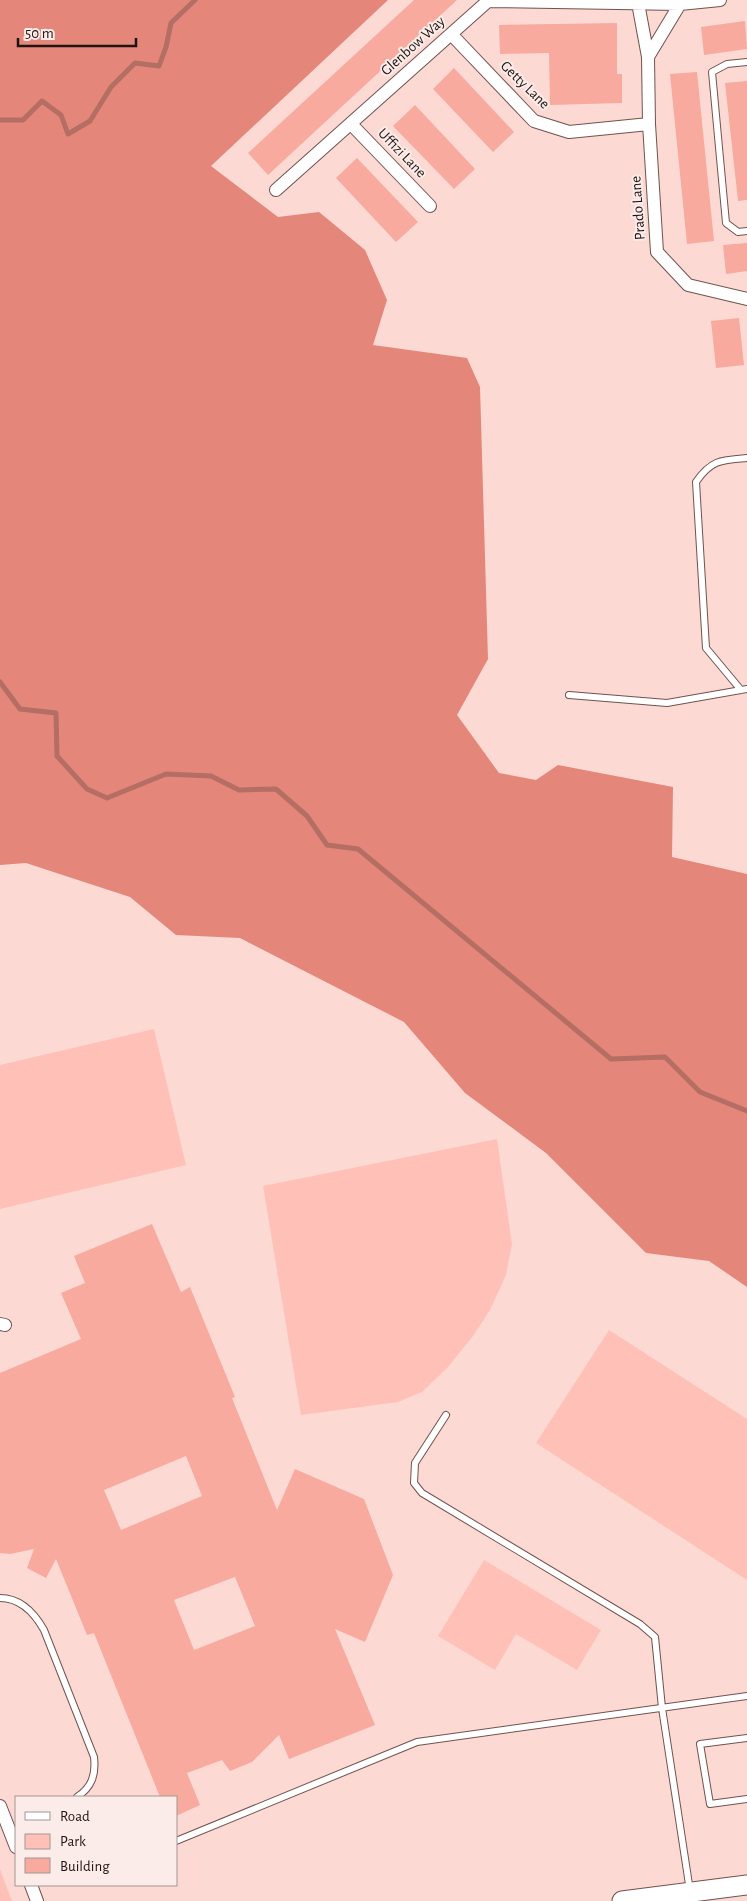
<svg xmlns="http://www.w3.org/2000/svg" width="747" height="1901" viewBox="0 0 747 1901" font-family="'Alegreya Sans',sans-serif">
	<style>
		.green { fill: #ffc1b7 }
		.forest { fill: #e48679 }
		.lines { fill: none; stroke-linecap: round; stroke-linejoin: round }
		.stream { stroke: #b46e64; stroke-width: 5 }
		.building { fill: #f8aa9f; fill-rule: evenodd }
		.lane-casing { stroke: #71524e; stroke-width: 8 }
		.street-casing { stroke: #71524e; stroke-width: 14 }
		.primary-casing { stroke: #71524e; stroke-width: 21 }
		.lane { stroke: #fff; stroke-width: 6 }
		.street { stroke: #fff; stroke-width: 12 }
		.primary { stroke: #fff; stroke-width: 19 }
		.labels { text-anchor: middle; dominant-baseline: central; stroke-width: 4; stroke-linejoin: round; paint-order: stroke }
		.street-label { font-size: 15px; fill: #201412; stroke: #fbece9 }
	</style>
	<rect width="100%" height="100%" fill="#fdd9d3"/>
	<path class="green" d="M 154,1029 L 186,1165 L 0,1209 L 0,1065 Z
		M 497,1139 L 512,1244 L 506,1275 L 490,1310 L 473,1336 L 448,1367 L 422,1392 L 398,1402 L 301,1415 L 263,1186 Z
		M 609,1330 L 747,1419 L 747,1580 L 536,1443 Z
		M 484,1560 L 601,1630 L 577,1670 L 516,1634 L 495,1670 L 438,1636 Z
		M 0,1869 L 12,1901 L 0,1901 Z"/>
	<path class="forest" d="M 0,0 L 388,0 L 211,166 L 278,217 L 319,212 L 365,250 L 387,300 L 373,345 L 467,358 L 480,387 L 488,659 L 457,715 L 499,773 L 536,780 L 558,765 L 673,787 L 672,857 L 747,874 L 747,1287 L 709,1261 L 646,1253 L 546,1153 L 465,1093 L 404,1022 L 240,938 L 176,935 L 130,897 L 26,863 L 0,865 Z"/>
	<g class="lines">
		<path class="stream" d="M 0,120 L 23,120 L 42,101 L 61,115 L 68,134 L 90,121 L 111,87 L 135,63 L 159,66 L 166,47 L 171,23 L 195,0
			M 0,682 L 20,709 L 56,713 L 57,756 L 87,789 L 107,798 L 166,774 L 211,776 L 239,790 L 276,789 L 307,816 L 327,845 L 358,849 L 611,1059 L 665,1057 L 700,1092 L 747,1111"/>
	</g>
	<path class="building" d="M 414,0 L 457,0 L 268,175 L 248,153 Z
		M 745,21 L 747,49 L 704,55 L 701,27 Z
		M 617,23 L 617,74 L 622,74 L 622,103 L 550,105 L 549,53 L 500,54 L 499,25 Z
		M 454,68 L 514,132 L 493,152 L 433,89 Z
		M 697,72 L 714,241 L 687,244 L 670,74 Z
		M 747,81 L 747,200 L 738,201 L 725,83 Z
		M 415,105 L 475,169 L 454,189 L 393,126 Z
		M 357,158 L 418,222 L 396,242 L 336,178 Z
		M 747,243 L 747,271 L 726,274 L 723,245 Z
		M 739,318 L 744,365 L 716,368 L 711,321 Z
		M 152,1224 L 181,1292 L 190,1287 L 235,1397 L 232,1398 L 277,1510 L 295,1469 L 364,1499 L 393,1575 L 365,1642 L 335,1629 L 375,1725 L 289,1759 L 279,1735 L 252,1762 L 230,1771 L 222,1760 L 187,1773 L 200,1805 L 176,1816 L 176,1797 L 160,1797 L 94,1633 L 87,1635 L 56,1559 L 46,1578 L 27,1568 L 34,1549 L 10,1554 L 0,1553 L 0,1373 L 81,1339 L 61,1293 L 85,1283 L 74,1256 ZM 186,1456 L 202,1496 L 121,1530 L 104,1490 ZM 235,1577 L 255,1626 L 194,1650 L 174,1600 Z"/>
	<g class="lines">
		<defs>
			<path id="lane" d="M 747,62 L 727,64 L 712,72 L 726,223 L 738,232 L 747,231
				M 741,690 L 706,648 L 696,482 C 711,460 721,460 747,458
				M 569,695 L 667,703 L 747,689
				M 446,1415 L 415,1463 L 414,1483 L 422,1493 L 640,1624 L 655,1637 L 662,1708 L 690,1891
				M 0,1598 C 21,1598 35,1614 44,1630 L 94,1757 C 96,1775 92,1787 77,1797
				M 747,1738 L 700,1744 L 710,1804 L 747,1799
				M 176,1841 L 417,1742 L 747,1696"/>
			<path id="street" d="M 638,3 L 648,57 L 680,4
				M 451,34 L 534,121 L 569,132 L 649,124
				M 648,57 L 649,124 L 657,252 L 688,285 L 747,299
				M 351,124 L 430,206
				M 276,190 L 488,1 L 680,4 L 720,0
				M 0,1324 L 5,1325
				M 0,1806 L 16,1847
				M 31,1885 L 37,1901"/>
			<path id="primary" d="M 622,1901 L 747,1885"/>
		</defs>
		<use href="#lane" class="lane-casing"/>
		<use href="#street" class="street-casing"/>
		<use href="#primary" class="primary-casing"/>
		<use href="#lane" class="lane"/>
		<use href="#street" class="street"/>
		<use href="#primary" class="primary"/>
	</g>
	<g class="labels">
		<g class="street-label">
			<text transform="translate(413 46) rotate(-42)">Glenbow Way</text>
			<text transform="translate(525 85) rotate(44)">Getty Lane</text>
			<text transform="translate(402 153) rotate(46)">Uffizi Lane</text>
			<text transform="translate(638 208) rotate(-94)">Prado Lane</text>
		</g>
	</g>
	<rect x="15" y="1796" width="162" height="90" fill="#fbece9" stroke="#a39693"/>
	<rect x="25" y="1812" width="25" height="8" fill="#ffffff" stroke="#a39693"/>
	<text x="60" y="1821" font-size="15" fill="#201412">Road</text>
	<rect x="25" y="1834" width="25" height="15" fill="#ffc1b7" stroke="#a39693"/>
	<text x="60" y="1846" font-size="15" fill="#201412">Park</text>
	<rect x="25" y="1858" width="25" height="15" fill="#f8aa9f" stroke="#a39693"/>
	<text x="60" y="1871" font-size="15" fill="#201412">Building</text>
	<path d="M18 38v8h118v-8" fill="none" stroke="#201412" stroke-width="2.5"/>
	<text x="25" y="38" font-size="15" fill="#201412" stroke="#fbece9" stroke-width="4" paint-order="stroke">50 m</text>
</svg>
